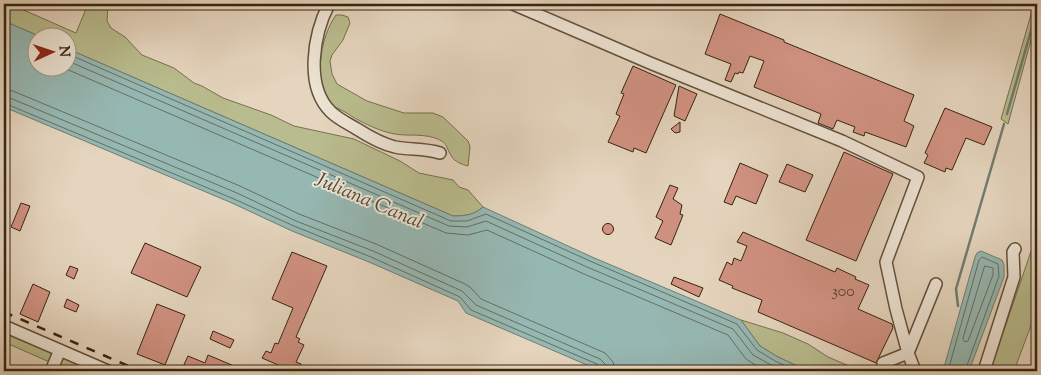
<svg xmlns="http://www.w3.org/2000/svg" width="1041" height="375" viewBox="0 0 1041 375" font-family="'Sorts Mill Goudy',serif">
	<style>
		.green { fill: #b9bc8e; stroke: #78704e }
		.water { fill: #96b8b3; stroke: #707d71 }
		.lines { fill: none; stroke-linecap: round; stroke-linejoin: round }
		.shore { stroke: #666e61; stroke-width: 1 }
		.stream { stroke: #707d71; stroke-width: 2.5 }
		.building { fill: #d19282; stroke: #36240f }
		.minor-casing { stroke: #62503b; stroke-width: 14 }
		.minor { stroke: #eee4d5; stroke-width: 11 }
		.rail { stroke: #36240f; stroke-width: 2.5; stroke-dasharray: 9 9; stroke-linecap: butt }
		.labels { text-anchor: middle; dominant-baseline: central; stroke-width: 4; stroke-linejoin: round; paint-order: stroke }
		.number-label { font-size: 16px; fill: #5d402c }
		.water-label { font-size: 20px; font-style: italic; fill: #4e4938; stroke: #eee4d5 }
	</style>
	<rect width="100%" height="100%" fill="#e5d5be"/>
	<filter id="stains"><feTurbulence type="fractalNoise" baseFrequency=".004" numOctaves="4"/><feColorMatrix values="0 0 0 0 .2 0 0 0 0 .09 0 0 0 0 .02 0 0 0 .5 -.17"/></filter>
	<radialGradient id="worn" r=".72"><stop offset=".6" stop-color="#630" stop-opacity="0"/><stop offset="1" stop-color="#630" stop-opacity=".3"/></radialGradient>
	<path class="green" d="M 4,4 L 10,4 L 76,33 L 88,4 L 108,4 L 107,21 L 111,28 L 125,37 L 142,55 L 174,68 L 194,83 L 202,86 L 223,98 L 271,115 L 294,126 L 354,139 L 400,161 L 419,173 L 453,180 L 459,187 L 468,190 L 483,207 C 474,215 465,216 453,216 L 68,49 L 68,38 L 41,37 L 4,21 Z
		M 1034,4 L 1037,4 L 1037,18 L 1008,124 L 1001,119 Z
		M 336,15 L 342,15 L 348,17 L 350,23 L 343,40 L 332,55 L 330,61 L 332,74 L 337,84 L 367,101 L 404,113 L 433,113 L 443,117 L 468,141 L 470,147 L 468,166 C 463,165 454,161 452,157 C 445,147 449,143 435,138 C 420,133 405,137 390,133 C 374,129 359,121 345,112 C 342,110 338,109 335,107 C 311,87 320,37 336,15 Z
		M 1037,234 L 1037,309 L 1014,371 L 990,371 Z
		M 741,320 L 783,333 L 808,344 L 828,357 L 861,371 L 808,371 L 778,357 L 760,346 Z
		M 4,331 L 95,371 L 70,371 L 4,342 Z"/>
	<path class="water" d="M 4,21 L 41,37 L 38,38 L 38,68 L 68,68 L 68,49 L 453,216 C 465,216 474,215 483,207 L 592,257 L 741,320 L 760,346 L 778,357 L 808,371 L 601,371 L 466,313 L 458,301 L 369,262 L 292,231 L 232,203 L 4,107 Z
		M 981,251 L 1002,260 L 1004,265 L 1004,277 L 969,371 L 943,371 L 975,257 L 977,253 Z"/>
	<g class="lines">
		<path class="shore" d="M 68,54 L 451,221 L 467,221 L 486,214 L 590,261 L 737,324 L 757,350 L 775,361 L 797,371
			M 68,61 L 449,226 L 467,227 L 486,221 L 587,267 L 733,329 L 753,355 L 782,371
			M 64,68 L 446,233 L 468,235 L 487,230 L 584,274 L 728,335 L 746,359 L 765,371
			M 4,89 L 13,91 L 240,186 L 299,214 L 376,244 L 465,284 L 471,288 L 481,299 L 605,353 L 613,362 L 615,371
			M 4,97 L 10,98 L 237,193 L 296,221 L 373,251 L 462,291 L 476,305 L 600,359 L 605,364 L 607,371
			M 4,103 L 234,199 L 294,226 L 371,257 L 460,297 L 471,310 L 597,364 L 600,367 L 601,371
			M 985,266 L 993,268 L 993,275 L 968,341 L 965,342 L 963,339 Z
			M 948,371 L 979,260 L 982,257 L 998,264 L 999,276 L 965,371"/>
		<path class="stream" d="M 1007,114 L 1037,10
			M 958,306 L 956,289 L 1004,124"/>
	</g>
	<path class="building" d="M 720,14 L 784,40 L 784,42 L 914,95 L 904,121 L 914,126 L 906,147 L 865,132 L 864,136 L 853,132 L 855,127 L 837,120 L 833,129 L 818,123 L 821,114 L 754,87 L 764,61 L 750,56 L 743,73 L 739,72 L 738,74 L 735,73 L 731,82 L 725,80 L 731,64 L 705,54 Z
		M 633,66 L 676,85 L 646,153 L 634,148 L 633,152 L 608,142 L 620,116 L 616,114 L 624,94 L 621,93 Z
		M 679,86 L 697,94 L 685,121 L 674,116 Z
		M 945,108 L 992,127 L 984,145 L 966,138 L 952,170 L 946,168 L 945,172 L 924,163 L 928,155 L 925,153 Z
		M 680,122 L 680,132 L 675,133 L 671,129 Z
		M 844,152 L 893,174 L 856,261 L 806,240 Z
		M 740,163 L 768,175 L 756,204 L 736,196 L 732,205 L 724,202 Z
		M 787,164 L 813,175 L 805,192 L 779,182 Z
		M 670,185 L 678,188 L 673,199 L 682,205 L 680,214 L 683,215 L 671,245 L 655,238 L 663,221 L 656,217 Z
		M 21,203 L 30,206 L 20,231 L 11,227 Z
		M602.5 229a5.5 5.5 0 1 1 11 0a5.5 5.5 0 1 1-11 0Z
		M 743,232 L 835,272 L 837,268 L 856,277 L 855,279 L 869,285 L 858,309 L 892,324 L 893,328 L 876,363 L 758,312 L 762,300 L 732,288 L 733,286 L 719,280 L 727,262 L 732,265 L 734,258 L 741,261 L 747,246 L 737,242 Z
		M 145,243 L 201,267 L 187,297 L 131,273 Z
		M 292,252 L 327,266 L 296,337 L 300,339 L 298,342 L 304,345 L 296,362 L 301,364 L 298,371 L 292,371 L 262,358 L 266,351 L 271,353 L 275,343 L 278,344 L 293,308 L 272,299 Z
		M 70,266 L 78,269 L 74,279 L 66,275 Z
		M 674,277 L 703,288 L 699,297 L 671,284 Z
		M 33,284 L 50,292 L 38,322 L 20,314 Z
		M 67,299 L 79,305 L 76,312 L 64,307 Z
		M 157,304 L 185,315 L 165,365 L 137,354 Z
		M 213,331 L 234,340 L 230,348 L 210,339 Z
		M 208,355 L 246,371 L 181,371 L 188,356 L 205,363 Z"/>
	<g class="lines">
		<defs>
			<path id="minor" d="M 329,4 C 314,33 304,86 331,112 C 338,119 349,124 357,129 C 368,136 382,144 395,147 C 410,150 424,148 440,153
				M 513,4 L 650,63 L 842,141 L 918,177 L 886,262 L 896,309 L 908,353 L 915,371
				M 4,326 L 108,371
				M 883,363 L 908,353 L 936,284
				M 51,371 L 60,350
				M 984,371 L 1014,277 L 1013,252 L 1015,249"/>
		</defs>
		<use href="#minor" class="minor-casing"/>
		<use href="#minor" class="minor"/>
		<path class="rail" d="M 4,312 L 140,371"/>
	</g>
	<g class="labels">
		<g class="number-label">
			<text x="843" y="292">300</text>
		</g>
		<g class="water-label">
			<text transform="translate(369 202) rotate(23)">Juliana Canal</text>
		</g>
	</g>
	<rect width="1041" height="375" fill="none" stroke="#e5d5be" stroke-width="20"/>
	<rect x="5" y="5" width="1031" height="365" fill="none" stroke="#36240f" stroke-width="2.5"/>
	<rect x="10" y="10" width="1021" height="355" fill="none" stroke="#36240f"/>
	<g transform="translate(52 52) rotate(87)"><circle r="24" fill="#eee4d5" stroke="#a49786"/>
	<path d="M0-4L9 19L0 12L-9 19Z" fill="#8f2418"/>
	<text y="-8" font-size="14" font-weight="bold" text-anchor="middle" fill="#36240f">N</text>
	</g>
	<rect width="100%" height="100%" filter="url(#stains)"/>
	<rect width="100%" height="100%" fill="url(#worn)"/>
</svg>
